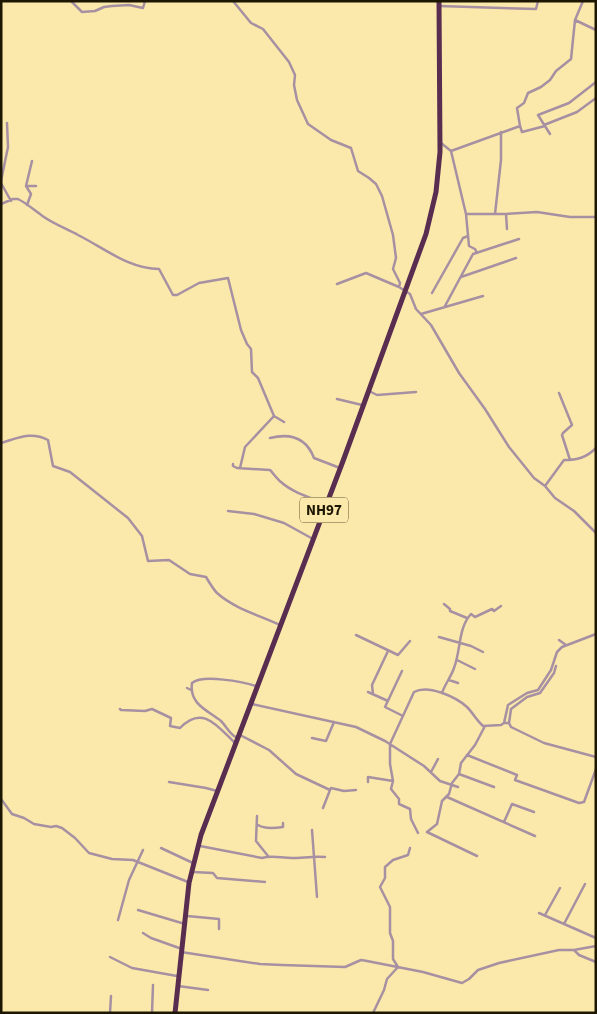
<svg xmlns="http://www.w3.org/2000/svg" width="597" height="1014" viewBox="0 0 597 1014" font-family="'Source Sans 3',sans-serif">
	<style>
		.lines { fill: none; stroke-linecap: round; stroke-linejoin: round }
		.street { stroke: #a790a1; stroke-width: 2.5 }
		.highway { stroke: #582d50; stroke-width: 5 }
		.labels { text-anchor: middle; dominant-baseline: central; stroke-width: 5; stroke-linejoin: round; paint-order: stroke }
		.shield { fill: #fbe9ac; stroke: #605534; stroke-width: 1 }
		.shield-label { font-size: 15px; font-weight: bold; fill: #1d1601 }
	</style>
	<rect width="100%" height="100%" fill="#fbe9ac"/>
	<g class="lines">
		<path class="street" d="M 71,1 L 82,12 L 95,11 L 104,7 L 112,6 L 129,5 L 143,8 L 145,1
			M 233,1 L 251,23 L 263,29 L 289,62 L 295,75 L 294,85 L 297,100 L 308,124 L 331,140 L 351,148 L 358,171 L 369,178 L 376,184 L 382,196 L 393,235 L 396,258 L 393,269 L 400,283 L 399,287
			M 583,1 L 575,20 L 596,30
			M 439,6 L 536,9 L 538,1
			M 544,125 L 577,112 L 596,98
			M 520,126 L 517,108 L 524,103 L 528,93 L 541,87 L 550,80 L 556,71 L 571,59 L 575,20
			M 550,134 L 538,115 L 569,103 L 596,82
			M 441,143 L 451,151 L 466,214 L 469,246 L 475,249 L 477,253
			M 451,151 L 520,126 L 522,132 L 545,126
			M 1,181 L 8,147 L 7,123
			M 1,183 L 11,201
			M 26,186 L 36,186
			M 1,204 L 13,199 L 18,199 C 28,204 35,211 44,217 C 54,224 67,229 78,235 C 104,248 129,269 159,269 L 173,295 L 177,295 L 199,283 L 228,278 L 241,330 L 247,344 L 251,349 L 252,372 L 258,378 L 274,416 L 245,447 L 240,468
			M 27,205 L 31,194 L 26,186 L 32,161
			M 466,214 L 506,214 L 537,212 L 570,217 L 596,217
			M 495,214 L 501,160 L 501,132
			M 506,214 L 507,229
			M 461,277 L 516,258
			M 337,284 L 366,273 L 399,287 L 410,294 L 416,309 L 431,325 L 459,373 L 485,409 L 509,447 L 534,478 L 545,486 L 555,498 L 574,511 L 596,533
			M 432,293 L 463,238 L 468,236
			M 445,306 L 473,254 L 519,239
			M 421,314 L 483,296
			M 369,391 L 377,395 L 416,392
			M 559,393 L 572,425 L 563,433 L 562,435 L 570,460
			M 337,399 L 362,405
			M 274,416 L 284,422
			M 270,438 C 290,433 306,437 314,458 L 340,468
			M 1,443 C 18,438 31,431 48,440 L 53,466 L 70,472 L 128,518 L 142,536 L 148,561 L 169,560 L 190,574 L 206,577 C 209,582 213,589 217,593 C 235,609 259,615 280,625
			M 233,464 L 233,466 L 237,468 L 270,470 C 274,474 277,479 281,482 C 293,493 312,498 327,504
			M 545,486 L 564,460 C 577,460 586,458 596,448
			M 228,511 L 254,514 L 284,523 L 313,539
			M 444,604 L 450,609 L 450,611 L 467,618
			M 356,635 L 398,655 L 410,641
			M 439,637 L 471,646 L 483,652
			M 559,640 L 566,645
			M 457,660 L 475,669
			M 556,666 L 554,673 L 540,693 L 527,697 L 511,709 L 509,723 L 511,727 L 544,743 L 596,757
			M 402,671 L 385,707 L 403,716
			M 449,680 L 458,683
			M 187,688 L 191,690
			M 368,692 L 388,701
			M 442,693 C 445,684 451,677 454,668 C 461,650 458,628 471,614 L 475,617 L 492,609 L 494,611 L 501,606
			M 373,694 L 372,685 L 388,651
			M 252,704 L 356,727 L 385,741 L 424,766 L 440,781 L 458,787
			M 120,709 L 121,710 L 145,711 L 152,709 L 171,718 L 170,726 L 180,728 C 203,704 218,727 235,743
			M 504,723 L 508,705 L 527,693 L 538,690 L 551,670 L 557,652 L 562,647 L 596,634
			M 240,735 L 269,750 L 296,774 L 330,790 L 331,788 L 344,791 L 356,790
			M 237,738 C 229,734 227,727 221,721 C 207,710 189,704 192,683 C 203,674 243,682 256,686
			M 312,738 L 326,741 L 334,722
			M 467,755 L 517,775 L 515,780 L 579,803 L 584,802 L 596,769
			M 431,772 L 438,759
			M 459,774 L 494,787
			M 169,782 L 206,788 L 217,791
			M 368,782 L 368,777 L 393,781
			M 447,797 L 535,836
			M 1,799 L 12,814 L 24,818 L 34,824 L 51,827 L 56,826 L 62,828 L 75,838 L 89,853 L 112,859 L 133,860 L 188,882
			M 323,808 L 330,790
			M 257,816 L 256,841 L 268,856
			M 504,822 L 512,804 L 534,812
			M 258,825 C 264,829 276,828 283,827 L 283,823
			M 312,830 L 317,897
			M 418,833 L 411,819 L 410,809 L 399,804 L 399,799 L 391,789 L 393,781 L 390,764 L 390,744 L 414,692 C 428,684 456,697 467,707 C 473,713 476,720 483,726 L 501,725 L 504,723 L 509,723
			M 200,846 L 262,858 C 272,855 281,858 292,858 C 302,858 314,856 325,857
			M 161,848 L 193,863
			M 477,856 L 427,832 L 437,824 L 442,801 L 449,794 L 452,783 L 459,774 L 461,763 L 475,745 L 485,726
			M 193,872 L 213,873 L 217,878 L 265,882
			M 138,910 L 185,924
			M 539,913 L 596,938
			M 545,915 L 560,888
			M 187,916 L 219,919 L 219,929
			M 118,920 L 129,880 L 143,850
			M 564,924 L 585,884
			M 143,933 L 151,938 L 182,949
			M 574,950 L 579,955 L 596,962
			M 181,952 L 260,964 L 282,965 L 345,967 L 361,960 L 367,961 L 423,972 L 462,983 L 469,979 L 478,970 L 499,963 L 559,950 L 574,950 L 596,946
			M 110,957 L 132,968 L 177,976
			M 178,986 L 208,990
			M 110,1013 L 111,996
			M 152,1013 L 153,985
			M 373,1013 L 384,990 L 387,979 L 398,967 L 393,959 L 393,941 L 390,933 L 390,907 L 380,887 L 385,878 L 385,867 L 393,860 L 408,855 L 410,848"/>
		<path class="highway" d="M 175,1013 L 189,883 L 201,835 L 343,461 L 426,234 L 436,192 L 440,152 L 439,1"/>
	</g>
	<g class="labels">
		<rect class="shield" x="300" y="497.5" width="48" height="25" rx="4"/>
		<g class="shield-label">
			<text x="324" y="510">NH97</text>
		</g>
	</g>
	<rect width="597" height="1014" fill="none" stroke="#1d1601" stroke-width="5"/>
</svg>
